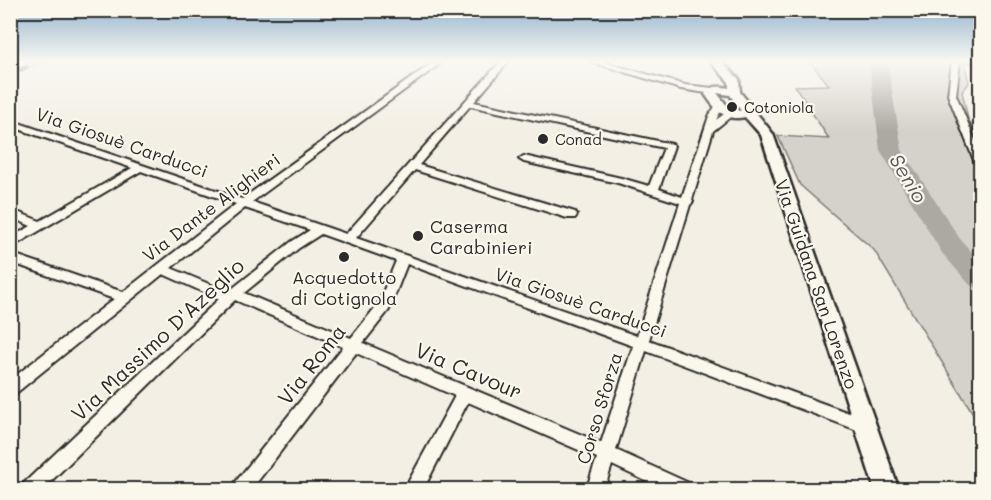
<svg xmlns="http://www.w3.org/2000/svg" width="991" height="500" viewBox="0 0 991 500" font-family="Mali,sans-serif">
	<style>
		.green { fill: #d5d2c9; stroke: #807e7a; stroke-width: 1.5 }
		.lines { fill: none; stroke-linecap: round; stroke-linejoin: round }
		.river { fill: #aca9a2; fill-rule: evenodd }
		.minor-casing { stroke: #2b2b2b; stroke-width: 4 }
		.tertiary-casing { stroke: #2b2b2b; stroke-width: 5 }
		.minor { fill: #fbf7ec; fill-rule: evenodd }
		.tertiary { fill: #fbf7ec; fill-rule: evenodd }
		.rail-casing { stroke: #2b2b2b; stroke-width: 4.5 }
		.rail { stroke: #fbf7ec; stroke-width: 3; stroke-dasharray: 10; stroke-linecap: butt }
		.poi-dot { fill: #2b2b2b; stroke: #fbf7ec; stroke-width: 2 }
		.labels { text-anchor: middle; dominant-baseline: central; stroke-width: 4.5; stroke-linejoin: round; paint-order: stroke }
		.far-poi-label { font-size: 15px; fill: #2b2b2b; stroke: #fbf7ec; text-anchor: start }
		.street-label { font-size: 18px; fill: #2b2b2b; stroke: #fbf7ec }
		.poi-label { font-size: 18px; fill: #2b2b2b; stroke: #fbf7ec; text-anchor: start }
		.water-label { font-size: 20px; font-style: italic; fill: #585755; stroke: #fbf7ec }
		.near-street-label { font-size: 21px; fill: #2b2b2b; stroke: #fbf7ec }
	</style>
	<rect width="100%" height="100%" fill="#f3efe4"/>
	<filter id="ink" filterUnits="userSpaceOnUse"><feTurbulence type="fractalNoise" baseFrequency=".0167" numOctaves="2"/><feDisplacementMap in="SourceGraphic" scale="12" xChannelSelector="R" yChannelSelector="G"/><feConvolveMatrix kernelMatrix="1 2 1 2 8 2 1 2 1" color-interpolation-filters="sRGB"/></filter>
	<g filter="url(#ink)">
		<path class="green" d="M 809,61 L 964,61 L 969,83 L 962,92 L 968,119 L 980,141 L 980,425 L 874,250 L 800,185 L 778,136 L 829,139 L 795,86 L 829,85 Z"/>
		<g class="lines">
			<path class="river" d="M 869,61 L 887,61 L 902,150 L 960,239 L 980,261 L 980,288 L 970,285 L 942,253 L 880,150 Z"/>
			<defs>
				<path id="minor" d="M 435,61 L 444,61 L 252,202 L 346,234 L 501,61 L 509,61 L 474,102 L 672,144 L 674,146 L 659,189 L 682,197 L 709,116 L 716,105 L 722,105 L 723,107 L 716,120 L 727,112 L 733,112 L 734,114 L 713,131 L 692,200 L 693,202 L 690,205 L 649,340 L 871,421 L 873,426 L 871,431 L 865,433 L 646,351 L 616,450 L 691,484 L 694,490 L 665,490 L 612,465 L 604,490 L 586,490 L 597,458 L 468,402 L 423,490 L 404,490 L 455,396 L 356,353 L 251,490 L 231,490 L 234,484 L 343,347 L 235,300 L 42,490 L 20,490 L 23,484 L 219,299 L 163,274 L 15,394 L 10,396 L 10,380 L 114,299 L 10,262 L 10,253 L 123,292 L 236,204 L 141,171 L 10,248 L 10,238 L 31,226 L 10,217 L 10,209 L 40,221 L 132,168 L 10,126 L 10,120 L 242,199 ZM 470,106 L 664,148 L 649,186 L 621,178 L 524,156 L 519,159 L 524,162 L 618,183 L 680,203 L 637,336 L 356,238 L 415,170 L 567,218 L 575,218 L 577,215 L 575,212 L 419,165 ZM 245,208 L 310,230 L 291,242 L 228,292 L 171,268 ZM 321,234 L 396,261 L 378,304 L 351,338 L 244,293 L 299,248 ZM 407,264 L 633,346 L 601,443 L 363,343 L 389,310 Z
					M 588,61 L 600,61 L 685,85 L 713,88 L 717,91 L 713,94 L 681,89 Z
					M 952,61 L 960,61 L 956,95 L 980,152 L 980,166 L 975,163 L 948,95 Z
					M 967,61 L 980,61 L 980,64 Z"/>
				<path id="tertiary" d="M 710,61 L 721,61 L 739,79 L 740,92 L 773,134 L 899,490 L 875,490 L 761,135 L 745,117 C 725,122 715,109 705,94 C 711,85 719,86 729,88 L 729,82 ZM 717,93 L 730,95 L 741,111 L 729,108 Z"/>
			</defs>
			<use href="#minor" class="minor-casing"/>
			<use href="#tertiary" class="tertiary-casing"/>
			<use href="#minor" class="minor"/>
			<use href="#tertiary" class="tertiary"/>
			<defs>
				<path id="rail" d="M 10,74 L 40,61"/>
			</defs>
			<use href="#rail" class="rail-casing"/>
			<use href="#rail" class="rail"/>
		</g>
	</g>
	<linearGradient id="sky" x2="0" y2="1"><stop stop-color="#90b0cc"/><stop offset="0.47" stop-color="#faf8f3"/><stop offset="1" stop-color="#faf8f3" stop-opacity="0"/></linearGradient>
	<rect width="991" height="131" fill="url(#sky)"/>
	<g class="poi-dot">
		<circle cx="732" cy="107" r="6"/>
		<circle cx="543" cy="139" r="6"/>
		<circle cx="418" cy="236" r="6"/>
		<circle cx="344" cy="257" r="6"/>
	</g>
	<g class="labels">
		<g class="far-poi-label">
			<text x="744" y="107">Cotoniola</text>
			<text x="555" y="139">Conad</text>
		</g>
		<g class="street-label">
			<text transform="translate(122 142) rotate(19)">Via Giosuè Carducci</text>
			<text transform="translate(211 207) rotate(-37)">Via Dante Alighieri</text>
			<text transform="translate(817 284) rotate(71)">Via Guidana San Lorenzo</text>
			<text transform="translate(581 302) rotate(19)">Via Giosuè Carducci</text>
			<text transform="translate(599 408) rotate(-73)">Corso Sforza</text>
		</g>
		<g class="poi-label">
			<text x="430" y="226">Caserma<tspan x="430" dy="21">Carabinieri</tspan></text>
			<text x="344" y="277" text-anchor="middle">Acquedotto<tspan x="344" dy="21">di Cotignola</tspan></text>
		</g>
		<g class="water-label">
			<text transform="translate(909 178) rotate(59)">Senio</text>
		</g>
		<g class="near-street-label">
			<text transform="translate(157 339) rotate(-43)">Via Massimo D'Azeglio</text>
			<text transform="translate(311 364) rotate(-52)">Via Roma</text>
			<text transform="translate(469 370) rotate(23)">Via Cavour</text>
		</g>
	</g>
	<rect width="991" height="500" fill="none" stroke="#fbf7ec" stroke-width="36"/>
	<rect x="18" y="18" width="955" height="464" fill="none" stroke="#2b2b2b" stroke-width="2" filter="url(#ink)"/>
</svg>
